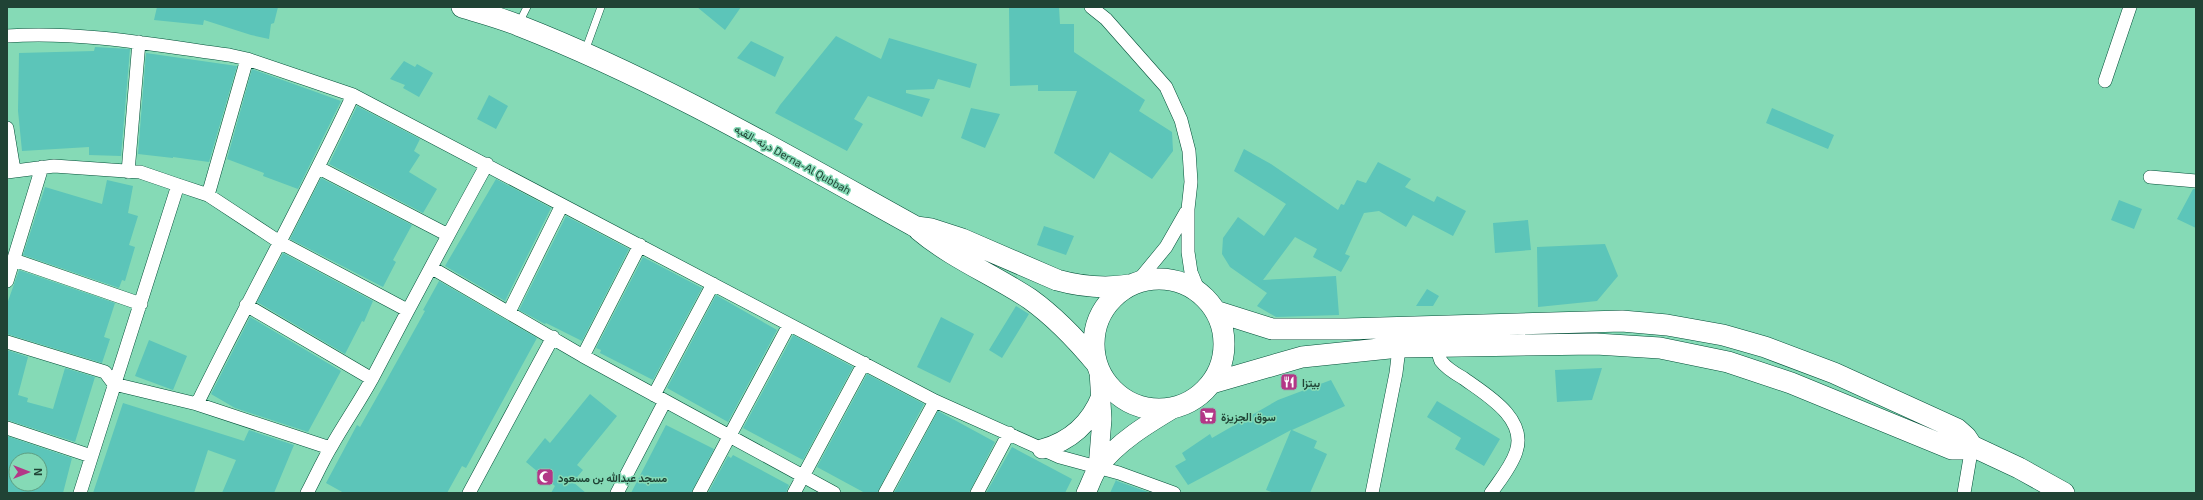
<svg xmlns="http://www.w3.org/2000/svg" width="2203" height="500" viewBox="0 0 2203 500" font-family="'Exo 2',Vazirmatn,sans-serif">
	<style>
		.building { fill: #5cc5b9; fill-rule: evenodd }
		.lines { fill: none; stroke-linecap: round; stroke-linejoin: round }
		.lane-casing { stroke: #024f37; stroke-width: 8 }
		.street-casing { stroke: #024f37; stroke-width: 14 }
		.secondary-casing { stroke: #024f37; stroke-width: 20 }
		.primary-casing { stroke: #024f37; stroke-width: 22 }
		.lane { stroke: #fff; stroke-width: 7 }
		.street { stroke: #fff; stroke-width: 13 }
		.secondary { stroke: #fff; stroke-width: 19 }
		.primary { stroke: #fff; stroke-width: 21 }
		.labels { text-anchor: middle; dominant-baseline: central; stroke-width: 3; stroke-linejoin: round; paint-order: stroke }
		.street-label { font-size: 11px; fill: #204335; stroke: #85dab6 }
		.poi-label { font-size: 11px; font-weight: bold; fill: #204335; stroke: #85dab6; text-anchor: start }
	</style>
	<rect width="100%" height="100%" fill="#85dab6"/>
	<path class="building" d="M 157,7 L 278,7 L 274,23 L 271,24 L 269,39 L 251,35 L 204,20 L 203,25 L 154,20 Z
		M 697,7 L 741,7 L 725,30 Z
		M 1059,7 L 1060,24 L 1074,24 L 1074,52 L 1145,100 L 1139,111 L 1172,132 L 1173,151 L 1152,179 L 1110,152 L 1094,179 L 1054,153 L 1077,91 L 1038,91 L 1038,85 L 1010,86 L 1009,8 Z
		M 836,36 L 881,59 L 889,38 L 977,64 L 970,88 L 938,79 L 934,89 L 906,90 L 906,93 L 930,99 L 922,117 L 868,96 L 854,119 L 863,124 L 847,151 L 775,113 L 780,105 Z
		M 751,41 L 784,57 L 775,77 L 737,58 Z
		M 95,47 L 130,49 L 121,156 L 89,155 L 89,147 L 22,151 L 18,111 L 19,53 L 94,51 Z
		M 146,53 L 237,66 L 209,162 L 173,157 L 173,158 L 138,154 Z
		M 404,61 L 415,67 L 417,64 L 433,73 L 419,97 L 403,88 L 405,85 L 390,79 Z
		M 252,69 L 341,101 L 298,189 L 263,176 L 264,173 L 227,159 Z
		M 489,95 L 508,106 L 496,129 L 477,119 Z
		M 357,106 L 420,139 L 414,151 L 420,155 L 409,172 L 437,189 L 423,213 L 329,164 Z
		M 971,108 L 1000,114 L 985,148 L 961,138 Z
		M 1772,108 L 1834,135 L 1828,149 L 1766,123 Z
		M 1244,149 L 1271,164 L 1338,210 L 1341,204 L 1344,205 L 1357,180 L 1366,183 L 1378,162 L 1411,179 L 1405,187 L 1434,202 L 1437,196 L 1466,211 L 1453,236 L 1413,215 L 1406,227 L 1379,211 L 1364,213 L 1345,254 L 1350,256 L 1341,272 L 1313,257 L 1317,249 L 1295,237 L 1263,280 L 1336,276 L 1339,315 L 1276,317 L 1257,306 L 1267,293 L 1230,267 L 1222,254 L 1223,238 L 1238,217 L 1264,236 L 1286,204 L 1234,171 Z
		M 321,178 L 412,225 L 393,260 L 396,262 L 383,287 L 290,239 Z
		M 496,179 L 551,208 L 505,301 L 445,266 Z
		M 107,180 L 133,186 L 128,213 L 138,216 L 129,245 L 135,247 L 125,281 L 122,280 L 119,288 L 23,255 L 45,187 L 102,204 Z
		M 2193,189 L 2196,189 L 2196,228 L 2177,219 Z
		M 2119,200 L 2142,209 L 2134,229 L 2111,220 Z
		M 566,216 L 629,249 L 582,341 L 546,323 L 545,324 L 519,310 Z
		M 1528,220 L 1531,250 L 1495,253 L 1493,223 Z
		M 1044,226 L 1074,236 L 1066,255 L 1037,245 Z
		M 1605,244 L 1618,276 L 1597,301 L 1538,307 L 1537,247 Z
		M 283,253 L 373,301 L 364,322 L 362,321 L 345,354 L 257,302 Z
		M 643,257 L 702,288 L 653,380 L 600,353 L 601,350 L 596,348 Z
		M 19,270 L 115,303 L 104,337 L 110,339 L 102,363 L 7,334 L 7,304 Z
		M 439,281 L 537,338 L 466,468 L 462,466 L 447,493 L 344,493 L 326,483 L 357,425 L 360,427 L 386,381 L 425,311 L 423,310 Z
		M 1427,289 L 1439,296 L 1433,306 L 1416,306 Z
		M 716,295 L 777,330 L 728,422 L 667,388 Z
		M 1016,306 L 1029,314 L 1002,358 L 989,350 Z
		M 250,317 L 341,371 L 308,432 L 235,408 L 211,394 Z
		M 941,317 L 974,334 L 950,383 L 917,367 Z
		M 793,335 L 853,367 L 803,460 L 743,428 Z
		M 149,340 L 187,356 L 173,390 L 135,376 Z
		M 7,350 L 28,357 L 18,395 L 28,398 L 27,402 L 53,409 L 65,368 L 95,377 L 75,442 L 7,420 Z
		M 1602,368 L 1592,400 L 1557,402 L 1555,370 Z
		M 867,374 L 924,404 L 877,493 L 865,493 L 817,467 Z
		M 1331,380 L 1345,406 L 1292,430 L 1317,441 L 1314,448 L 1327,454 L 1310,493 L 1274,493 L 1266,490 L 1291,430 L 1188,485 L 1175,466 L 1186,460 L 1182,453 L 1210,434 L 1212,438 L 1278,400 Z
		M 590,394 L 617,416 L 577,465 L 583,470 L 573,482 L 586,493 L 551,493 L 555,486 L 526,462 L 545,438 L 550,443 Z
		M 1437,401 L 1500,439 L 1484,466 L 1455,449 L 1461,438 L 1427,417 Z
		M 123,403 L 244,441 L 249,430 L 294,445 L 274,493 L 222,493 L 236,460 L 208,450 L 194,493 L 93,493 Z
		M 938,411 L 995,442 L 969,493 L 894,493 Z
		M 666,425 L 714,449 L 691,493 L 631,493 Z
		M 7,436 L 72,458 L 63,493 L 7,493 ZM 16,460 L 40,460 L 40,484 L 16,484 Z
		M 1012,447 L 1072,479 L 1065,493 L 986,493 Z
		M 733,455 L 789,485 L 786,493 L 708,493 L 728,456 L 731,458 Z
		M 1116,480 L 1117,481 L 1151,493 L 1110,493 Z"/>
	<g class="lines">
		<defs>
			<path id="lane" d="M 519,23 L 527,7
				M 585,51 L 601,7"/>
			<path id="street" d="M 1091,7 L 1106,19 L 1166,87 L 1181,120 L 1189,151 L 1191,182 L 1188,209 L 1188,252 L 1191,272 L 1199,292
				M 7,36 C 81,31 156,45 229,55 L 247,59 L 353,95 L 935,401 L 1060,457 L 1119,473 L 1174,493
				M 2105,81 L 2130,7
				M 7,128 L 14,170
				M 319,168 L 448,235
				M 7,172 L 54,166 L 140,172 L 178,185 L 208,195 L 281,243 L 407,310
				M 128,172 L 139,42
				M 2150,177 L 2196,181
				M 208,195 L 247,59
				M 14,260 L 141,304
				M 432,268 L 583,356 L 834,493
				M 7,281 L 42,167
				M 1138,281 L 1166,247 L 1186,212
				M 246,305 L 372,379
				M 509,312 L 562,205
				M 7,342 L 105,372 L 114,384 L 197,404 L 330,448
				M 1436,347 C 1438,351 1439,357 1441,361 C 1446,368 1456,374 1463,378 C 1485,394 1528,418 1516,452 C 1511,467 1500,480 1491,493
				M 583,356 L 640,245
				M 654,395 L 713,284
				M 197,404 C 248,300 304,200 353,95
				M 7,428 L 91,456
				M 80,493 L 178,185
				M 307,493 C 315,478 322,462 331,447 C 344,424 360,401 373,377 C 410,306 448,235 487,164
				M 469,493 L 553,337
				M 617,493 L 665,401
				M 699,493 L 789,325
				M 794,493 L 864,363
				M 885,493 L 935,401
				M 977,493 L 1009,433
				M 1372,493 L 1396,373 L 1400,340
				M 1964,493 L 1972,446"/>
			<path id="secondary" d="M 1042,449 C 1071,441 1090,424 1101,396
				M 1098,468 L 1102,419 L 1099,371
				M 1086,493 C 1090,485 1093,475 1098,468 C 1117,442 1149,423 1176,407"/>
			<path id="primary" d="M 462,7 C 481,13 501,18 520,26 C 658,80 786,155 916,227 L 931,229 L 962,239 L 1057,280 C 1082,287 1104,289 1130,285
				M 919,230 C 952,258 994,275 1030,299 C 1055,317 1076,339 1096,363
				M1094 344a65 65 0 1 1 130 0a65 65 0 1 1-130 0Z
				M 1215,311 L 1272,329 L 1346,329 L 1622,321 L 1667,325 L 1723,335 L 1765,347 L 1834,373 L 1957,429 L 1966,437 L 1972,446 L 2019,468 L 2064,493
				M 1212,383 L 1302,357 L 1399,347 L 1596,344 L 1660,348 L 1728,362 L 1791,383 L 1952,449 L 1962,449 L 1972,446"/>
		</defs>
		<use href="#lane" class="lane-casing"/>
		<use href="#street" class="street-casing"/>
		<use href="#secondary" class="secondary-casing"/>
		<use href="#primary" class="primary-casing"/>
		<use href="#lane" class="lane"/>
		<use href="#street" class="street"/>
		<use href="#secondary" class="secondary"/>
		<use href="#primary" class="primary"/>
	</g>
	<defs>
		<symbol id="restaurant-square" viewBox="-11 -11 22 22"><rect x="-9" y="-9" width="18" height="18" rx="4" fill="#b33787" stroke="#85dab6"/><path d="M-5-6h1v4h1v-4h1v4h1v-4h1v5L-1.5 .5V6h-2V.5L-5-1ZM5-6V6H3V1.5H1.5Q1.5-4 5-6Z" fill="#fff"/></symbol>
		<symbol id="supermarket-square" viewBox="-11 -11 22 22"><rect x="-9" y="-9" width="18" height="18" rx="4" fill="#b33787" stroke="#85dab6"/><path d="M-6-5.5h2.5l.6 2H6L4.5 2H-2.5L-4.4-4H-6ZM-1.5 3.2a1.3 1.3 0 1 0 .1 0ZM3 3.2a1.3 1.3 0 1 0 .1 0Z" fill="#fff"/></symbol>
		<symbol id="mosque-square" viewBox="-11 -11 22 22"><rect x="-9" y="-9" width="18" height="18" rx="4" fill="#b33787" stroke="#85dab6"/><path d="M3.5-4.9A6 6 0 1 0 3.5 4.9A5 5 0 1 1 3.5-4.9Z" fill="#fff"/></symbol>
	</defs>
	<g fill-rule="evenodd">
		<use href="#restaurant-square" x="1279" y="372" width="20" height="20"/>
		<use href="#supermarket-square" x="1198" y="406" width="20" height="20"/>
		<use href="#mosque-square" x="535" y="467" width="20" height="20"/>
	</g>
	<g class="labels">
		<g class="street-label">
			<text transform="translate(793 159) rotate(29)">درنه-القبه Derna-Al Qubbah</text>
		</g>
		<g class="poi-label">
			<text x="1302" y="382">بيتزا</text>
			<text x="1221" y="416">سوق الجزيزة</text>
			<text x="558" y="477">مسجد عبدالله بن مسعود</text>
		</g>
	</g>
	<rect width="2203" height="500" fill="none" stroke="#204335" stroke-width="16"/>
	<g transform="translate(28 472) rotate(90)"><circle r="19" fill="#85dab6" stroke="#5d9e82"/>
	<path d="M0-3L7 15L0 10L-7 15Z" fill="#b33787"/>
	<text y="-6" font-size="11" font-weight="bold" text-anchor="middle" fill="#204335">N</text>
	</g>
</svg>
